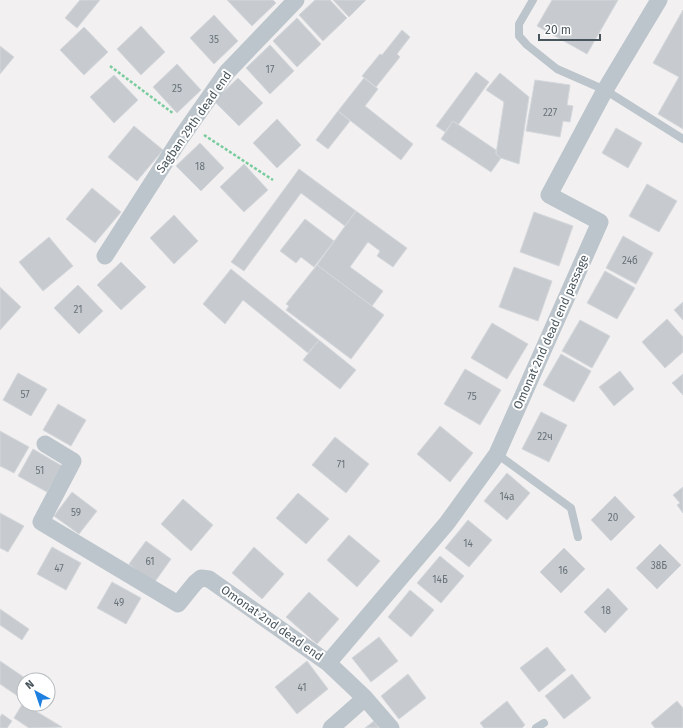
<svg xmlns="http://www.w3.org/2000/svg" width="683" height="728" viewBox="0 0 683 728" font-family="'Fira Sans',sans-serif">
	<style>
		.building { fill: #c7cbcf; stroke: #d4d7db }
		.lines { fill: none; stroke-linecap: round; stroke-linejoin: round }
		.path { stroke: #78cc9d; stroke-width: 2.5; stroke-dasharray: 3 2; stroke-linecap: butt }
		.lane { stroke: #bcc5cc; stroke-width: 8 }
		.street { stroke: #bcc5cc; stroke-width: 17 }
		.labels { text-anchor: middle; dominant-baseline: central; stroke-width: 4; stroke-linejoin: round; paint-order: stroke }
		.number-label { font-size: 10px; fill: #68727a }
		.street-label { font-size: 12px; fill: #48555d; stroke: #fff }
	</style>
	<rect width="100%" height="100%" fill="#f2f0f0"/>
	<path class="building" d="M 80,0 L 100,0 L 77,28 L 65,18 Z
		M 227,0 L 273,0 L 276,3 L 252,26 Z
		M 315,0 L 330,0 L 347,18 L 323,41 L 299,15 Z
		M 333,0 L 366,0 L 349,17 Z
		M 552,0 L 618,0 L 587,54 L 537,26 Z
		M 683,10 L 683,129 L 658,114 L 679,77 L 653,63 Z
		M 214,15 L 238,41 L 214,64 L 190,38 Z
		M 297,18 L 321,44 L 297,67 L 273,41 Z
		M 141,26 L 165,52 L 141,75 L 117,49 Z
		M 84,27 L 108,52 L 84,75 L 60,50 Z
		M 402,30 L 410,37 L 397,54 L 400,57 L 376,87 L 362,76 L 380,54 L 382,55 Z
		M 270,45 L 294,71 L 270,94 L 246,68 Z
		M 0,46 L 14,57 L 0,74 Z
		M 177,64 L 201,90 L 177,113 L 153,87 Z
		M 476,72 L 489,82 L 458,125 L 453,121 L 445,132 L 436,126 Z
		M 500,73 L 529,97 L 519,164 L 501,158 L 496,154 L 504,102 L 486,90 Z
		M 114,75 L 138,100 L 114,123 L 90,97 Z
		M 238,78 L 263,103 L 239,126 L 214,101 Z
		M 364,78 L 378,89 L 365,106 L 413,144 L 401,160 L 338,111 Z
		M 535,80 L 570,85 L 567,105 L 573,106 L 570,122 L 563,121 L 560,137 L 526,131 Z
		M 338,111 L 350,121 L 328,149 L 316,140 Z
		M 277,119 L 301,145 L 277,168 L 253,143 Z
		M 453,121 L 496,150 L 496,154 L 501,158 L 491,172 L 441,139 Z
		M 134,126 L 163,150 L 137,181 L 108,157 Z
		M 616,128 L 642,143 L 628,168 L 602,153 Z
		M 200,143 L 224,168 L 201,191 L 176,166 Z
		M 244,164 L 268,190 L 244,212 L 220,187 Z
		M 299,169 L 356,211 L 345,226 L 301,193 L 244,271 L 231,262 Z
		M 647,184 L 677,201 L 659,232 L 629,216 Z
		M 92,188 L 121,212 L 95,243 L 66,219 Z
		M 356,211 L 407,248 L 393,267 L 377,256 L 380,251 L 368,242 L 350,267 L 383,291 L 372,306 L 317,265 Z
		M 534,212 L 573,226 L 559,266 L 520,252 Z
		M 174,215 L 198,241 L 174,264 L 150,238 Z
		M 305,219 L 334,241 L 314,267 L 301,257 L 296,263 L 280,251 Z
		M 623,236 L 653,253 L 636,284 L 606,268 Z
		M 49,237 L 73,266 L 43,291 L 19,262 Z
		M 121,262 L 146,287 L 121,310 L 97,285 Z
		M 317,265 L 384,315 L 351,359 L 286,310 L 289,306 L 286,304 Z
		M 514,267 L 552,281 L 538,321 L 499,307 Z
		M 231,269 L 319,340 L 308,353 L 243,300 L 225,324 L 203,304 Z
		M 605,271 L 635,288 L 617,319 L 587,303 Z
		M 78,285 L 103,311 L 79,334 L 54,308 Z
		M 0,287 L 21,307 L 0,330 Z
		M 683,302 L 683,320 L 674,310 Z
		M 667,319 L 683,337 L 683,352 L 665,368 L 642,342 Z
		M 580,320 L 610,336 L 592,368 L 562,351 Z
		M 492,323 L 528,344 L 507,379 L 471,358 Z
		M 319,340 L 356,370 L 340,389 L 303,360 Z
		M 561,354 L 591,371 L 574,402 L 543,385 Z
		M 465,369 L 501,390 L 480,425 L 444,404 Z
		M 620,371 L 634,389 L 614,406 L 599,387 Z
		M 18,373 L 47,389 L 31,416 L 3,400 Z
		M 683,374 L 683,395 L 672,383 Z
		M 58,404 L 86,420 L 71,446 L 43,430 Z
		M 541,412 L 567,425 L 549,462 L 522,449 Z
		M 440,426 L 473,453 L 450,482 L 417,454 Z
		M 0,431 L 29,447 L 14,473 L 0,466 Z
		M 335,437 L 369,464 L 346,493 L 312,465 Z
		M 33,449 L 62,466 L 47,492 L 18,476 Z
		M 507,473 L 530,493 L 507,520 L 484,501 Z
		M 683,487 L 683,513 L 677,505 L 680,503 L 673,495 Z
		M 72,492 L 97,511 L 79,534 L 54,516 Z
		M 298,493 L 329,519 L 306,544 L 276,518 Z
		M 615,496 L 635,517 L 611,541 L 591,520 Z
		M 183,499 L 213,525 L 191,551 L 161,524 Z
		M 0,513 L 24,526 L 8,552 L 0,548 Z
		M 468,520 L 492,540 L 469,567 L 445,548 Z
		M 349,535 L 380,561 L 357,587 L 327,560 Z
		M 146,541 L 171,559 L 154,583 L 129,564 Z
		M 660,544 L 681,565 L 657,589 L 636,568 Z
		M 52,547 L 81,563 L 66,590 L 37,574 Z
		M 254,547 L 284,574 L 262,599 L 232,573 Z
		M 564,548 L 585,569 L 561,593 L 540,572 Z
		M 440,556 L 464,576 L 441,603 L 417,583 Z
		M 112,582 L 141,598 L 126,624 L 97,608 Z
		M 608,588 L 628,609 L 605,633 L 584,612 Z
		M 410,590 L 434,610 L 411,637 L 388,617 Z
		M 309,592 L 339,619 L 317,644 L 286,617 Z
		M 0,609 L 29,629 L 22,640 L 0,625 Z
		M 379,637 L 398,661 L 371,682 L 352,658 Z
		M 547,647 L 566,670 L 539,692 L 520,668 Z
		M 0,661 L 28,680 L 24,680 L 24,697 L 22,699 L 0,684 Z
		M 307,661 L 328,689 L 297,714 L 275,687 Z
		M 408,674 L 426,698 L 399,719 L 381,696 Z
		M 572,674 L 591,698 L 564,719 L 545,696 Z
		M 507,701 L 525,725 L 522,728 L 484,728 L 480,723 Z
		M 677,701 L 683,708 L 683,728 L 655,728 L 651,723 Z
		M 23,703 L 24,704 L 62,727 L 29,728 L 14,718 Z
		M 2,714 L 12,721 L 7,728 L 0,728 L 0,717 Z
		M 374,721 L 379,728 L 365,728 Z"/>
	<g class="lines">
		<path class="path" d="M 110,66 L 174,114
			M 204,135 L 273,180"/>
		<path class="lane" d="M 533,0 L 519,24 L 519,36 L 527,45 L 557,69 L 605,90 L 683,139
			M 497,454 L 571,508 L 578,537
			M 536,728 L 544,723"/>
		<path class="street" d="M 105,256 L 180,139 L 227,72 L 296,0
			M 45,444 L 73,461 L 41,522 L 178,604 L 195,583 L 201,578 L 209,579 L 328,663 L 365,698 L 391,728
			M 328,663 L 447,523 L 497,454 L 600,222 L 549,195 L 605,90 L 659,0
			M 331,728 L 365,698"/>
	</g>
	<g class="labels">
		<g class="number-label">
			<text x="214" y="40">35</text>
			<text x="270" y="70">17</text>
			<text x="177" y="89">25</text>
			<text x="550" y="113">227</text>
			<text x="200" y="167">18</text>
			<text x="630" y="261">24б</text>
			<text x="78" y="310">21</text>
			<text x="25" y="395">57</text>
			<text x="472" y="397">75</text>
			<text x="545" y="437">22ч</text>
			<text x="341" y="465">71</text>
			<text x="40" y="471">51</text>
			<text x="507" y="497">14а</text>
			<text x="76" y="513">59</text>
			<text x="613" y="518">20</text>
			<text x="468" y="544">14</text>
			<text x="150" y="562">61</text>
			<text x="659" y="566">38Б</text>
			<text x="59" y="569">47</text>
			<text x="563" y="571">16</text>
			<text x="440" y="580">14Б</text>
			<text x="119" y="603">49</text>
			<text x="606" y="611">18</text>
			<text x="302" y="688">41</text>
		</g>
		<g class="street-label">
			<text transform="translate(194 122) rotate(-55)">Sagban 29th dead end</text>
			<text transform="translate(551 332) rotate(-66)">Omonat 2nd dead end passage</text>
			<text transform="translate(272 623) rotate(35)">Omonat 2nd dead end</text>
		</g>
	</g>
	<g transform="translate(36 692) rotate(320)"><circle r="19" fill="#ffffff" stroke="#b6bbbe"/>
	<path d="M0-3L7 15L0 10L-7 15Z" fill="#1d7fdf"/>
	<text y="-6" font-size="11" font-weight="bold" text-anchor="middle" fill="#48555d">N</text>
	</g>
	<path d="M539 34v6h61v-6" fill="none" stroke="#48555d" stroke-width="2"/>
	<text x="545" y="34" font-size="12" fill="#48555d" stroke="#ffffff" stroke-width="3" paint-order="stroke">20 m</text>
</svg>
